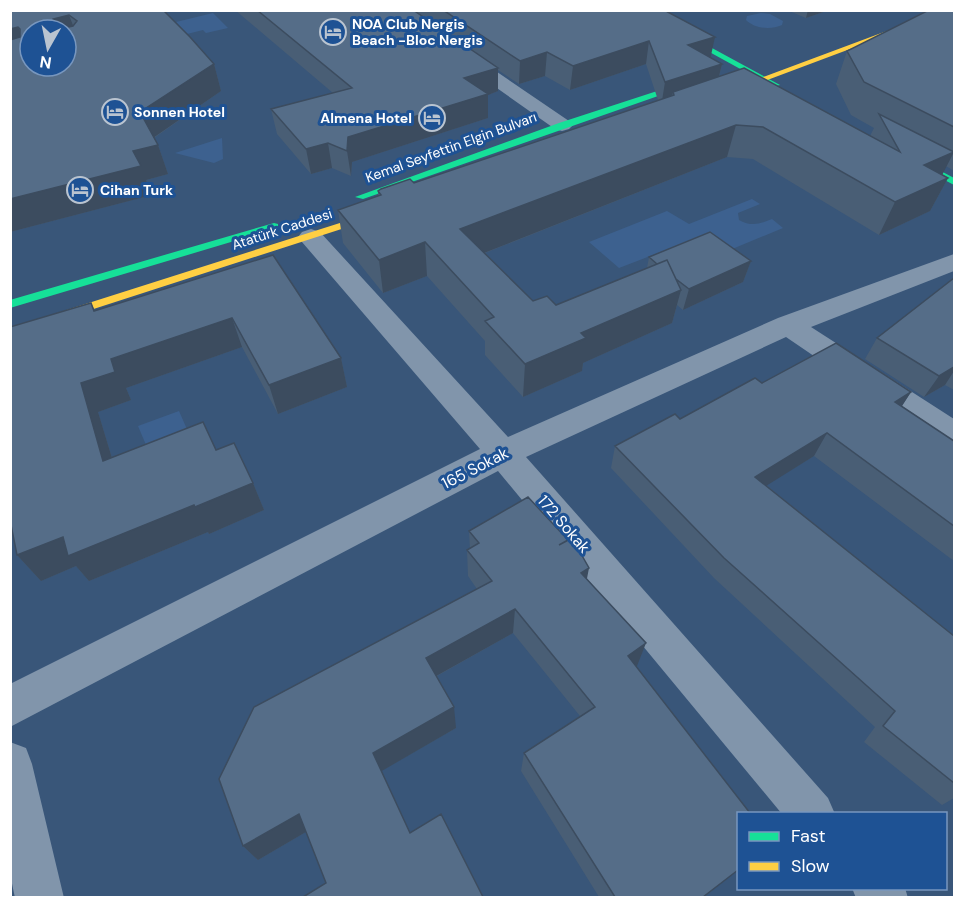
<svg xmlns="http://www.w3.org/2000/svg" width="965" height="908" viewBox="0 0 965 908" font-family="'DM Sans',sans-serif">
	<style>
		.water { fill: #3d618f }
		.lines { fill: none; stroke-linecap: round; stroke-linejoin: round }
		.street { fill: #8195ab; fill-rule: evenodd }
		.fast { fill: #16e098; fill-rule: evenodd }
		.slow { fill: #ffcf43; fill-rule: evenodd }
		.wall { fill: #495e75 }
		.shaded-wall { fill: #3c4c5f }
		.building { fill: #556d88; stroke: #3c4c5f; stroke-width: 1.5; fill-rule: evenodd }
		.labels { text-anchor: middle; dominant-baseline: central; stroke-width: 6; stroke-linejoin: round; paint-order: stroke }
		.far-poi-label { font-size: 14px; font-weight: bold; fill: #fff; stroke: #1e5294; text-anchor: start }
		.far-street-label { font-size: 14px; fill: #fff; stroke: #1e5294 }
		.street-label { font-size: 16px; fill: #fff; stroke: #1e5294 }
	</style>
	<rect width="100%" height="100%" fill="#395679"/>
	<path class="water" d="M 213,13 L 228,28 L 206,33 L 203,30 L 187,34 L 176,22 Z
		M 761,13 L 770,14 L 783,21 L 782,25 C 771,30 755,29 746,20 L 747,16 Z
		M 222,138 L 223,159 L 214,163 L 175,153 Z
		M 752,199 L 760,204 L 738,213 L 739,220 C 752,227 760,224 772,219 L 783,228 L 725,252 L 684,243 L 619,268 L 589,242 L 667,211 L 689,224 Z
		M 179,411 L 193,443 L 152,459 L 138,426 Z"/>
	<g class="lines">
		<path class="street" d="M 386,10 L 406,10 L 569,121 L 573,125 L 569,129 L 562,131 L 555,129 Z
			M 311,229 L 320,232 L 508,437 L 778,318 L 954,254 L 954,271 L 811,327 L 954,419 L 954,447 L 943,444 L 786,337 L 526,457 L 828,798 L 835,814 L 782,814 L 498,471 L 10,727 L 10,684 L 480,449 L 302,242 L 298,237 L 302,232 Z
			M 10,742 L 26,748 L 32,764 L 64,898 L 15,898 L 10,874 Z
			M 852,888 L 905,888 L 908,898 L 856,898 Z"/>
		<path class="fast" d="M 633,10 L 642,10 L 780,85 L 773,87 Z
			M 694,79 L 701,81 L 363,199 L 355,197 L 559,123 Z
			M 905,155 L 911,155 L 954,178 L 954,185 L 905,159 Z
			M 274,223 L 278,224 L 278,228 L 10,308 L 10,300 Z"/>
		<path class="slow" d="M 943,10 L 954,10 L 725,96 L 718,94 Z
			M 384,209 L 389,212 L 388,214 L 10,336 L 10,328 Z"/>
	</g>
	<path class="wall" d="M 10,10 L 163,10 L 214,64 L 221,91 L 154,138 L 158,145 L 168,174 L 146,180 L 152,195 L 10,232 Z
		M 235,10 L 664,10 L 710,58 L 722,64 L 719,77 L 870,136 L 874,128 L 851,115 L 836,84 L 847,51 L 954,10 L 954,171 L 946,166 L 942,175 L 948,178 L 930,211 L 879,235 L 753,159 L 727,157 L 485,253 L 533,301 L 556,305 L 647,268 L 649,257 L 751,261 L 743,282 L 683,310 L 677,305 L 672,323 L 583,363 L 582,371 L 523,397 L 485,355 L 485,341 L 427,276 L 383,293 L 343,243 L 338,210 L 378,196 L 378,191 L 414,183 L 658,100 L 646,64 L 570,90 L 545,76 L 519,84 L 498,70 L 498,91 L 488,95 L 488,118 L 352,162 L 351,176 L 332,168 L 311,174 L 277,134 L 271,109 L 333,93 Z
		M 787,10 L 829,10 L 806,18 Z
		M 273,255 L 341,358 L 347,387 L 278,414 L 242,347 L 126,388 L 131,400 L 98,412 L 112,458 L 216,450 L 253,483 L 264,510 L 209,534 L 208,532 L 89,581 L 76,566 L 41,581 L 17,555 L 91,303 L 95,311 Z
		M 954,278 L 954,390 L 945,385 L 924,397 L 865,359 L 877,338 Z
		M 762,383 L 911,392 L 902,406 L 954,441 L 954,561 L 814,456 L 766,485 L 954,636 L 954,798 L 942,805 L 864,742 L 875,727 L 714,578 L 611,468 L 615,446 Z
		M 469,531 L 587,579 L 637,666 L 636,667 L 703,897 L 599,897 L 521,771 L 524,753 L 580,716 L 513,633 L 437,676 L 456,728 L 381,771 L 326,883 L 306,832 L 258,860 L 243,846 L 477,589 L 468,576 L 467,550 L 470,549 Z"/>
	<path class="shaded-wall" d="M 808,10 L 829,10 L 806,18 Z
		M 69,15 L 79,41 L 54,30 L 53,19 Z
		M 18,27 L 29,53 L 10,58 L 10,29 Z
		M 715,37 L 710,60 L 688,45 Z
		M 649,41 L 646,64 L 570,90 L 573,66 Z
		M 547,52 L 545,76 L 519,84 L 520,61 Z
		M 214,64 L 221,91 L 150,140 L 140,112 Z
		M 722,64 L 716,88 L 674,95 L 673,92 L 670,103 L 661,107 L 665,82 Z
		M 498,68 L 498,91 L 488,95 L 488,118 L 352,162 L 351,176 L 347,151 L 348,137 L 464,78 Z
		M 736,125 L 727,157 L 461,262 L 460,229 Z
		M 328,143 L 332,168 L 311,174 L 306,149 Z
		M 158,145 L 168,174 L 146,180 L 152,195 L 10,232 L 10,199 L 133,151 Z
		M 954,152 L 938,183 L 948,178 L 930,211 L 879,235 L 895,202 L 924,165 Z
		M 425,242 L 427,276 L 383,293 L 379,260 Z
		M 751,261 L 743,282 L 683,310 L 689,289 Z
		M 681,290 L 672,323 L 583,363 L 582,371 L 523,397 L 525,364 L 581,333 Z
		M 232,318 L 242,347 L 126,388 L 131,400 L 98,412 L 121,488 L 103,461 L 81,383 L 111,359 Z
		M 341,358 L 347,387 L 278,414 L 269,385 Z
		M 954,367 L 954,371 L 945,385 L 924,397 L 939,376 Z
		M 911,392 L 896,415 L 895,402 Z
		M 827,433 L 814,456 L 745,499 L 755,477 Z
		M 253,483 L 264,510 L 209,534 L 208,532 L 89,581 L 76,566 L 41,581 L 17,555 L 63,537 L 194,505 Z
		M 589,568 L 584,594 L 581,573 Z
		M 515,609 L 513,633 L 429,680 L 426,658 Z
		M 646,643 L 637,666 L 619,679 L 628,656 Z
		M 454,707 L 456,728 L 380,772 L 373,753 Z
		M 299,814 L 311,829 L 258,860 L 243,846 Z"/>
	<path class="building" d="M 10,10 L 163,10 L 190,37 L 214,64 L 140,112 L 158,145 L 133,151 L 141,166 L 10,199 L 10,40 L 20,37 L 20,29 L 18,27 L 10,29 ZM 69,15 L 77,21 L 73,26 L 54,30 L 53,19 ZM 30,30 L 66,30 L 66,66 L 30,66 Z
		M 257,10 L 413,10 L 498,68 L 464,78 L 488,94 L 348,137 L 347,151 L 328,143 L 306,149 L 271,109 L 352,88 Z
		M 443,10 L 664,10 L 715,37 L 688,45 L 722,64 L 665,82 L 649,41 L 573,66 L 547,52 L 520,61 Z
		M 929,10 L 954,10 L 954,127 L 864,82 L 847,51 Z
		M 744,68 L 900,152 L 879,114 L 954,152 L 924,165 L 948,178 L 895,202 L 763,127 L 736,125 L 460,229 L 533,301 L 547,296 L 556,305 L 667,260 L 681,290 L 581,333 L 586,338 L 525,364 L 485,321 L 494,317 L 425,242 L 379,260 L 338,210 L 381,195 L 378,191 L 381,189 L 410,179 L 414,183 L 674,95 L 673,92 Z
		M 710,232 L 751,261 L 689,289 L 676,279 L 667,260 L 657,264 L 649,257 Z
		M 273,255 L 341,358 L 269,385 L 232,318 L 111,359 L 115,372 L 81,383 L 103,461 L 203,422 L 216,450 L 234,443 L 253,483 L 195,507 L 194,505 L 68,556 L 63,537 L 17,555 L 10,520 L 10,327 L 91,303 L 94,311 Z
		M 954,278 L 954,367 L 939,376 L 877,338 Z
		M 836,343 L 911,392 L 895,402 L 954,441 L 954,526 L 827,433 L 755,477 L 954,636 L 954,783 L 883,726 L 895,711 L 724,558 L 615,446 L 675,414 L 680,419 L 755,378 L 762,383 Z
		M 528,497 L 568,540 L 559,545 L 572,538 L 589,568 L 581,573 L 646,643 L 628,656 L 750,813 L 738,813 L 738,870 L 703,897 L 615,897 L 524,753 L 595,707 L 515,609 L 426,658 L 454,707 L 373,753 L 410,833 L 441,814 L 483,897 L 303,897 L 326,883 L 299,814 L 243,846 L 219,779 L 254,707 L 492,581 L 467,550 L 479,543 L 469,531 Z"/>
	<defs>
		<symbol id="hotel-ring" viewBox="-11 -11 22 22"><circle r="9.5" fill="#1e5294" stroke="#bac4d0" stroke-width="1.5"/><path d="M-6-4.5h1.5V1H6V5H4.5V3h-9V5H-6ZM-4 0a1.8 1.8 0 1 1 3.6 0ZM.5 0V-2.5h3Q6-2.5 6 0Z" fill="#bac4d0"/></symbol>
	</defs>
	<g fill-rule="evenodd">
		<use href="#hotel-ring" x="318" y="17" width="30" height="30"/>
		<use href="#hotel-ring" x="100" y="97" width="30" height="30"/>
		<use href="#hotel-ring" x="417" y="103" width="30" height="30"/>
		<use href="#hotel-ring" x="65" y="175" width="30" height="30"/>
	</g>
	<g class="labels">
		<g class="far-poi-label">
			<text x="352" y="24">NOA Club Nergis<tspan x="352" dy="16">Beach -Bloc Nergis</tspan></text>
			<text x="134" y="112">Sonnen Hotel</text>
			<text x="412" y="118" text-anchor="end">Almena Hotel</text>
			<text x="100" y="190">Cihan Turk</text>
		</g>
		<g class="far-street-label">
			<text transform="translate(451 147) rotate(-20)">Kemal Seyfettin Elgin Bulvarı</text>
			<text transform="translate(282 229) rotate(-18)">Atatürk Caddesi</text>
		</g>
		<g class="street-label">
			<text transform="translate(475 468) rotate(-27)">165 Sokak</text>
			<text transform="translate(564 524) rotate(49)">172 Sokak</text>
		</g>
	</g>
	<rect width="965" height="908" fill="none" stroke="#ffffff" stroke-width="24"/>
	<rect x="737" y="812" width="210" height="78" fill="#1e5294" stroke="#7897bf" stroke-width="1.5"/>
	<rect x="749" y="832" width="30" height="9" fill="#16e098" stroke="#7897bf" stroke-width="1.5"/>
	<text x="791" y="842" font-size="18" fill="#ffffff">Fast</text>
	<rect x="749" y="862" width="30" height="9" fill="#ffcf43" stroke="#7897bf" stroke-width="1.5"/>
	<text x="791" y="872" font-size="18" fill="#ffffff">Slow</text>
	<g transform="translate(48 48) rotate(189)"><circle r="28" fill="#1e5294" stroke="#7897bf" stroke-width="1.5"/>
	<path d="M0-4.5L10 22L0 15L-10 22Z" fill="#bac4d0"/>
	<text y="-9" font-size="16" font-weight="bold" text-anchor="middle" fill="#ffffff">N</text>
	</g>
</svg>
